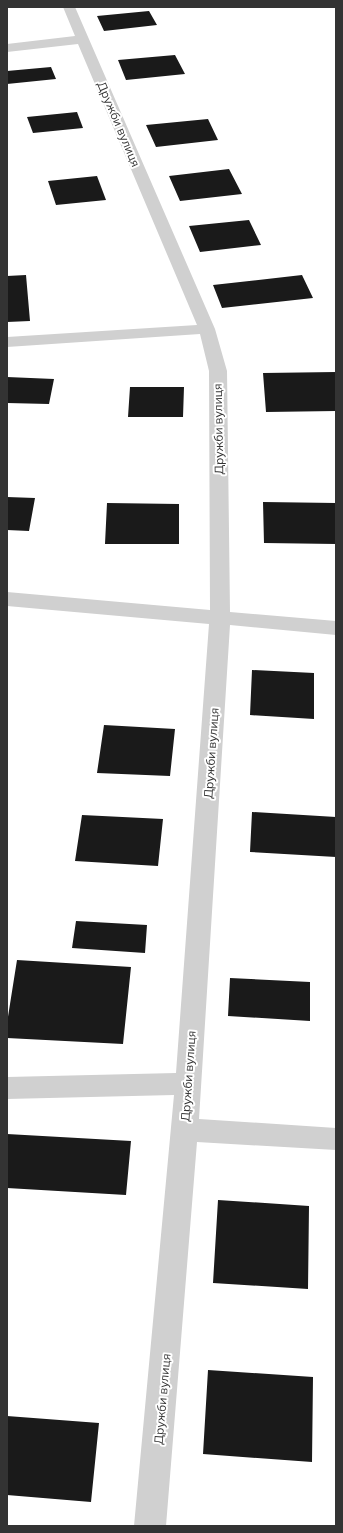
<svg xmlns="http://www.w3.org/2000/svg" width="343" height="1533" viewBox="0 0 343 1533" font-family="Mulish,sans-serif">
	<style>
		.building { fill: #1a1a1a }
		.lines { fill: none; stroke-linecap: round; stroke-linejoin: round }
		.minor { fill: #d0d0d0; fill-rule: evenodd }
		.labels { text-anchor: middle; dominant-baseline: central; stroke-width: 4; stroke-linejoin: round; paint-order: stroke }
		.street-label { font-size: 12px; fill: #333; stroke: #fff }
	</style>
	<rect width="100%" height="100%" fill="#fff"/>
	<path class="building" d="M 149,11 L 157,25 L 104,31 L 97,16 Z
		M 175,55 L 185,74 L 126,80 L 118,60 Z
		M 51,67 L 56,79 L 7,84 L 7,71 Z
		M 77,112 L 83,128 L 33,133 L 27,117 Z
		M 208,119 L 218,140 L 156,147 L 146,125 Z
		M 229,169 L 242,194 L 180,201 L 169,176 Z
		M 97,176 L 106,200 L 56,205 L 48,181 Z
		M 249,220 L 261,245 L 200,252 L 189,226 Z
		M 26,275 L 30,321 L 7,322 L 7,276 Z
		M 302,275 L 313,298 L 222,308 L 213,285 Z
		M 336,372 L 336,411 L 266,412 L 263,373 Z
		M 7,377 L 54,379 L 49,404 L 7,403 Z
		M 130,387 L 184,387 L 183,417 L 128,417 Z
		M 7,497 L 35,498 L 29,531 L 7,530 Z
		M 263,502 L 336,503 L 336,544 L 264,543 Z
		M 107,503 L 179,504 L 179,544 L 105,544 Z
		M 252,670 L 314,673 L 314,719 L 250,715 Z
		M 104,725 L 175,729 L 170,776 L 97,773 Z
		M 252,812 L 336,817 L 336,857 L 250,852 Z
		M 82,815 L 163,819 L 158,866 L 75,861 Z
		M 76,921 L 147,925 L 145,953 L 72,948 Z
		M 17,960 L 131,967 L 123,1044 L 7,1038 L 7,1023 Z
		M 230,978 L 310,982 L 310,1021 L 228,1016 Z
		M 7,1134 L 131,1141 L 126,1195 L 7,1188 Z
		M 218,1200 L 309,1206 L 308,1289 L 213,1283 Z
		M 208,1370 L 313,1377 L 312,1462 L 203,1454 Z
		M 7,1416 L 99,1423 L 91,1502 L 7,1495 Z"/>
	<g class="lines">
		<path class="minor" d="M 63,7 L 75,7 L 215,329 L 227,371 L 230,612 L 336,621 L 336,635 L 230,625 L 199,1119 L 336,1128 L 336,1150 L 197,1142 L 166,1526 L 134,1526 L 174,1095 L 7,1099 L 7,1077 L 176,1073 L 209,624 L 7,606 L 7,592 L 210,610 L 209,371 L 200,334 L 7,347 L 7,337 L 197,325 L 78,44 L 7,52 L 7,44 L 75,36 Z"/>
	</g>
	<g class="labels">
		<g class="street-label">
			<text transform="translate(119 124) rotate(67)">Дружби вулиця</text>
			<text transform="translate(218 429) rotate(-91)">Дружби вулиця</text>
			<text transform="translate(211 753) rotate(-86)">Дружби вулиця</text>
			<text transform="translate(188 1076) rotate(-86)">Дружби вулиця</text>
			<text transform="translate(162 1399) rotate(-85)">Дружби вулиця</text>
		</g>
	</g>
	<rect width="343" height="1533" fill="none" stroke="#333333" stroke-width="16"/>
</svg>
